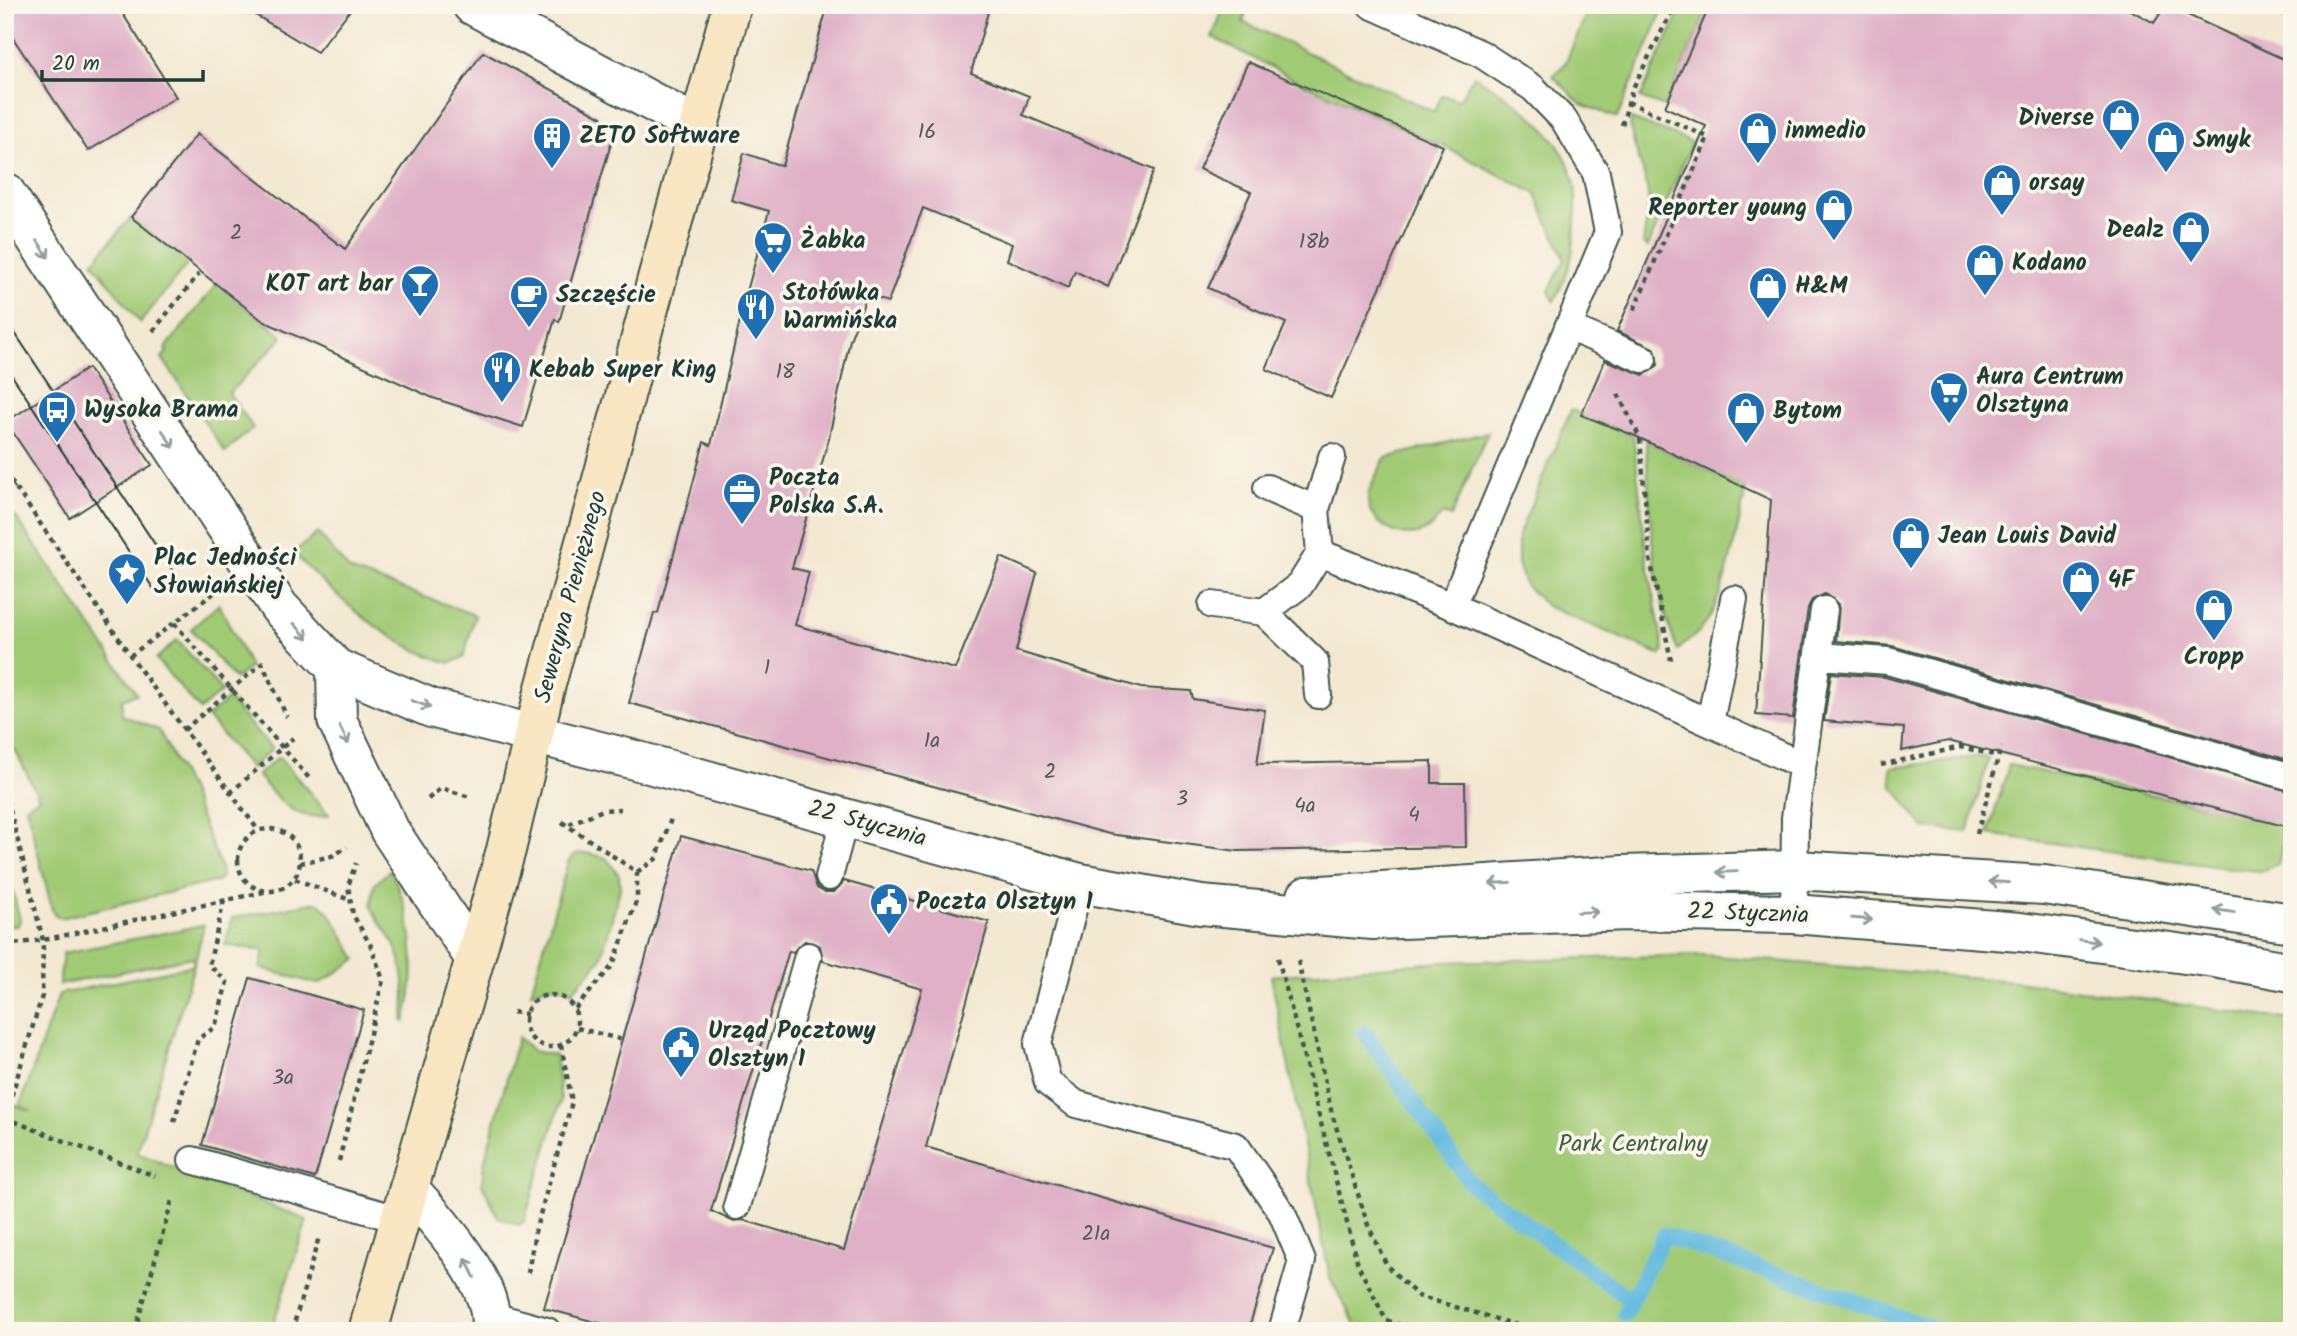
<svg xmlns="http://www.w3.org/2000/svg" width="2297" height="1336" viewBox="0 0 2297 1336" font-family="Kalam,sans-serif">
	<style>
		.green { fill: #a1ca75; stroke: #608454; stroke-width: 2 }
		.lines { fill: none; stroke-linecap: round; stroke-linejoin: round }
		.stream { stroke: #63bae0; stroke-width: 16 }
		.building { fill: #dfb0c6; fill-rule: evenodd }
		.lane-casing { stroke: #3f574c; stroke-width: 30 }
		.street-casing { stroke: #3f574c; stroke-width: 42 }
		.secondary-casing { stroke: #3f574c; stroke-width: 42 }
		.path { stroke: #3f574c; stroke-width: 4.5; stroke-dasharray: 5 5; stroke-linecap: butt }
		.lane { stroke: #fff; stroke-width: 26 }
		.street { stroke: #fff; stroke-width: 38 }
		.secondary { stroke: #f9e7c3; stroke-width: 38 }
		.tram { stroke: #1f3d34; stroke-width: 2 }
		.oneway { stroke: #8f9e9a }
		.labels { text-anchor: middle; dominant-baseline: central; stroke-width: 7; stroke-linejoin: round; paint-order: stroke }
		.number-label { font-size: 21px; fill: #4f5a58 }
		.poi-label { font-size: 24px; font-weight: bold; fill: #1f3d34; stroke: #fbf7ec; text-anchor: start }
		.street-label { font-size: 24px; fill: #1f3d34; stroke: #fbf7ec }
		.park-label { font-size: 24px; fill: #406044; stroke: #fbf7ec }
	</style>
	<rect width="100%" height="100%" fill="#fbf7ec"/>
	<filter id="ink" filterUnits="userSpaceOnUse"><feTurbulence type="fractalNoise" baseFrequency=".0143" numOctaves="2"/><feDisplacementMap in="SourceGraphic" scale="14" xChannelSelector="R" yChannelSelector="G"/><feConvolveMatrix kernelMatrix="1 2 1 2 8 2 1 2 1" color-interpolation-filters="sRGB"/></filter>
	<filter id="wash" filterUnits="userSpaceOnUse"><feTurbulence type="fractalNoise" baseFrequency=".00686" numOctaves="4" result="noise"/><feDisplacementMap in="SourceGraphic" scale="28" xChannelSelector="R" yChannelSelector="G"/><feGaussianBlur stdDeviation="1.57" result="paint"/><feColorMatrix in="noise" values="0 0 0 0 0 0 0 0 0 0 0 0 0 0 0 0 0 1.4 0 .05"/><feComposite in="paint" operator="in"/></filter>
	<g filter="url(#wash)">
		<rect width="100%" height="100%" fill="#f3e8d1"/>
		<path class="green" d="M 1225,5 L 1249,5 L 1243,22 L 1434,112 L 1442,95 L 1459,100 L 1474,76 C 1514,99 1559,130 1573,177 C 1578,192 1576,209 1575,225 C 1573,259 1570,271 1554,301 L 1549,291 L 1565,259 L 1535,193 L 1443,146 L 1300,82 L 1212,37 Z
			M 1590,5 L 1665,5 L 1617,118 L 1581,104 L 1553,76 L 1565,64 Z
			M 1683,5 L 1710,5 L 1665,107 L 1640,98 Z
			M 1631,119 L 1692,142 L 1648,247 L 1643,244 C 1645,228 1650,210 1648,194 C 1646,168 1628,142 1631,119 Z
			M 131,217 L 190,261 L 140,323 L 93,262 Z
			M 217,284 L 283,337 L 229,393 L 253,428 L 225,452 L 162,358 L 167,351 L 165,349 Z
			M 1571,410 L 1633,435 L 1647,559 L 1664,651 L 1661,655 L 1546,606 L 1525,585 L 1518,563 L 1518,536 Z
			M 1488,432 L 1451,517 L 1442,514 C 1435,523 1428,532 1416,534 C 1396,539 1368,521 1368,499 C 1368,486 1380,470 1385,458 Z
			M 1646,441 L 1746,488 C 1739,522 1724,603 1702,628 C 1695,637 1685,643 1678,650 C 1650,586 1650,511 1646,441 Z
			M 16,517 L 137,694 L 122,699 L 122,715 L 159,730 L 189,789 L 221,868 L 222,875 L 218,881 L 61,918 L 53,913 L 26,806 L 39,798 L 9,738 L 5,717 L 5,533 L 9,518 Z
			M 318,533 L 349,570 L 475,615 L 464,657 L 450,663 C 387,645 338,598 293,553 Z
			M 219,604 L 250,667 L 235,679 L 191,629 Z
			M 177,640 L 222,691 L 200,710 L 156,659 Z
			M 228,699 L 272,749 L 251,768 L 207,717 Z
			M 1980,756 L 1989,758 L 1968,832 L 1924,828 L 1892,785 L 1891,768 Z
			M 279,757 L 329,815 C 295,823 278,799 257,775 Z
			M 2009,765 L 2288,823 L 2278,864 L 2261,871 L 2227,868 L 1988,834 Z
			M 587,853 L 606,858 L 619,875 L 620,889 L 601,959 L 572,992 C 557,984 547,985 531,992 L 568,862 L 575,854 Z
			M 5,860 L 20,919 L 18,926 L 5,926 Z
			M 390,870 C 414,915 419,973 405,1022 L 403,1021 C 407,992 405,961 389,935 C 383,925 375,917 371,906 L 374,885 Z
			M 317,902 C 328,904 349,947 357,959 L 322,982 L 317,984 L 260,968 L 264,951 L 225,945 L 232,918 Z
			M 204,925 L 194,965 L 137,1153 L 307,1220 L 271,1331 L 5,1331 L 5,1102 L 31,1111 L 20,1106 L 59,994 L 194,965 L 192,957 L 59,985 L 63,953 Z
			M 1703,955 L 2016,981 L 2292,1020 L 2292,1331 L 1359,1331 L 1330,1278 L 1271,976 L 1439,962 Z
			M 518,1037 L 533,1051 L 555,1055 L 561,1100 L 524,1222 L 519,1225 L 498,1217 L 482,1184 L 484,1163 Z"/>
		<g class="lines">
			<path class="stream" d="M 1365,1033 L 1471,1184 L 1632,1301
				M 1625,1313 L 1664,1235 L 1940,1331"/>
		</g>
		<g id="blocks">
			<path class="building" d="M 5,5 L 117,5 L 176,97 L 88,151 L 5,26 Z
				M 239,5 L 354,5 L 317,52 Z
				M 828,5 L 990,5 L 971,73 L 1029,96 L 1023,115 L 1154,170 L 1108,287 L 1075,271 L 1068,288 L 1007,260 L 1012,244 L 923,208 L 888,302 L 867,295 L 850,340 L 828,442 L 792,568 L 809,572 L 795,625 L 955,669 L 1001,557 L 1037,573 L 1016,651 L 1141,688 L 1191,691 L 1193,699 L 1265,710 L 1257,764 L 1432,761 L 1432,783 L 1465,783 L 1466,847 L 1238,851 L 1109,834 L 629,703 L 654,613 L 658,613 L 704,442 L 711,445 L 745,299 L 769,211 L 731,200 L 744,153 L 782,166 Z
				M 1710,5 L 2121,5 L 2154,23 L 2166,5 L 2292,63 L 2292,761 L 1892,646 L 1836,641 L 1839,605 L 1825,594 L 1812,600 L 1808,608 L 1793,718 L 1756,715 L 1771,500 L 1633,435 L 1581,415 L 1605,360 L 1644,375 L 1658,365 L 1655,349 L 1617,331 L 1706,126 L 1665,107 Z
				M 483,52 L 602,117 L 612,140 L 559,322 L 555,319 L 523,427 L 433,398 L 263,321 L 131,217 L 197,134 L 345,249 Z
				M 1248,62 L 1443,146 L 1331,398 L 1266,369 L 1286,323 L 1208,288 L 1251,192 L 1199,169 Z
				M 88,368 L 152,465 L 70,518 L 6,422 Z
				M 1831,673 L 1885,677 L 2292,792 L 2292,828 L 1948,741 L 1902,751 L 1904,728 L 1824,721 Z
				M 681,836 L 811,871 L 817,888 L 824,892 L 834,892 L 844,881 L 989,922 L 926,1147 L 1273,1248 L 1248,1331 L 628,1331 L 544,1308 ZM 805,941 L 820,946 L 823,961 L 922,989 L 844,1250 L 743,1220 L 732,1221 L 711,1211 L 789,951 L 793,952 Z
				M 250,978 L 364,1010 L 315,1178 L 202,1145 Z"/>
		</g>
	</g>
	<g filter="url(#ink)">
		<use href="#blocks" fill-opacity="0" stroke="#3f574c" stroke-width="2"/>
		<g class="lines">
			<defs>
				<path id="lane" d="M 1371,5 L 1481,54 L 1533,88 L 1564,120 L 1596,173 L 1608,232 L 1452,606
					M 1568,327 L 1643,359
					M 1316,509 L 1332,457
					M 1320,553 L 1452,606 L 1802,765
					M 1212,605 L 1264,612 L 1300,585 L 1320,553 L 1316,509 L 1267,488
					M 1264,612 L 1315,662 L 1318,695
					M 1819,656 L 1888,661 L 2292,777
					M 1710,723 L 1734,599
					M 829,877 L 845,818
					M 1080,883 L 1038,1044 L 1048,1083 L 1076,1104 L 1236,1146 L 1282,1213 L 1302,1261 L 1282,1331
					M 1794,914 L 1795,818 L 1824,610
					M 192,1160 L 401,1220
					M 737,1206 L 808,956
					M 493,1316 L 547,1331"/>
				<path id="street" d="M 472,5 L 699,127
					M 5,192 L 279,607 L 336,668 L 431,708 L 631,759 L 1080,883 L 1201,905 L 1373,920 L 1629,911 L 1794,914 L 2020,932 L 2215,958 L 2292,972
					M 336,668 L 337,720 L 390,831 L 473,956
					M 1307,896 L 1623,875 L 1796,870 L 2044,885 L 2292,923
					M 409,1189 C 438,1220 498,1287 490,1331"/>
				<path id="secondary" d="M 368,1331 L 506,850 L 545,688 L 732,5"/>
			</defs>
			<use href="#lane" class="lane-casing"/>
			<use href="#street" class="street-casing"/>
			<use href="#secondary" class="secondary-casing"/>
			<path class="path" d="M 2265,5 L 2292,17
				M 1628,102 L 1708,137 L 1634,310
				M 1622,125 L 1632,90 L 1675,5
				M 153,331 L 199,274
				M 1618,394 L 1640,438 L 1650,559 L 1671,660
				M 5,472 L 139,668 L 258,830
				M 5,493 L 15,486
				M 174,623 L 309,778
				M 130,656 L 214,593
				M 261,661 L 287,717
				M 184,730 L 262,663
				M 1881,765 L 1961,747 L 1998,756
				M 5,790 L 43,940 L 42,996 L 5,1117
				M 230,793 L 293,738
				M 428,799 L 441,788 L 470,797
				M 562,822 L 637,872 L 637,899 L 613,965 L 574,1010
				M 569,824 L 603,810 L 621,809
				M238 860a31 31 0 1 1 62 0a31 31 0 1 1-62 0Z
				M 1977,834 L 2001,747
				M 300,863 L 332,856 L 347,847
				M 637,872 L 656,859 L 671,819
				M 295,879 L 350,900
				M 5,945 L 43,940 L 268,891
				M 1278,958 L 1358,1265 L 1386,1320 L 1418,1331
				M 1298,961 L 1332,1114 L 1368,1225 L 1387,1266 L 1418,1296 L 1537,1331
				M525 1021a26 26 0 1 1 52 0a26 26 0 1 1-52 0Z
				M 513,1012 L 527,1014
				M 577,1028 L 623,1040
				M 5,1118 L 155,1176
				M 174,1122 L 198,1039 L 215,1027 L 227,982 L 209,965 L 224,900
				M 339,1161 L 383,980 L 371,946 L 353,915 L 348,886 L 356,863
				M 528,1273 L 535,1232 L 572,1102 L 561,1045
				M 135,1331 L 173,1197
				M 292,1331 L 319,1237"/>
			<use href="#lane" class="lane"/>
			<use href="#street" class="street"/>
			<use href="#secondary" class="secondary"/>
			<path class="tram" d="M 5,318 L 178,579
				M 5,365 L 157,594"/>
		</g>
		<defs><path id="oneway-shaft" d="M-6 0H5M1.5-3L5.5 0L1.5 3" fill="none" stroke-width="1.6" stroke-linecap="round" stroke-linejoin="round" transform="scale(1.75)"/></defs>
		<g class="oneway">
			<use href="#oneway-shaft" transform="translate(43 249) rotate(57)"/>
			<use href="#oneway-shaft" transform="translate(168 439) rotate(57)"/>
			<use href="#oneway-shaft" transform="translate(301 631) rotate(47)"/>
			<use href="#oneway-shaft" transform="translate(421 704) rotate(20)"/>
			<use href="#oneway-shaft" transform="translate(344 735) rotate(64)"/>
			<use href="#oneway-shaft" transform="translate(1727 872) rotate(178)"/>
			<use href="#oneway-shaft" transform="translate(1999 882) rotate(-176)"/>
			<use href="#oneway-shaft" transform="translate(1500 883) rotate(177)"/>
			<use href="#oneway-shaft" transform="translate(2224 911) rotate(-171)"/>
			<use href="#oneway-shaft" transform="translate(1588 912) rotate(-2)"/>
			<use href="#oneway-shaft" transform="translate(1862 919) rotate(5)"/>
			<use href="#oneway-shaft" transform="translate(2089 941) rotate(8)"/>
			<use href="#oneway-shaft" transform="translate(470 1268) rotate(-116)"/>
		</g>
	</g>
	<defs>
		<symbol id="shop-pin" viewBox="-11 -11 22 30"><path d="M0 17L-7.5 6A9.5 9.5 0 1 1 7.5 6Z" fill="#1f6fb2" stroke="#fbf7ec"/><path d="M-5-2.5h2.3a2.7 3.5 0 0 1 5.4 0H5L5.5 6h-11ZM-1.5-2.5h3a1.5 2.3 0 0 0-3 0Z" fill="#fff"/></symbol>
		<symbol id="building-pin" viewBox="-11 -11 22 30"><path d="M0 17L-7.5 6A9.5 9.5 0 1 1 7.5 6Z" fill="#1f6fb2" stroke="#fbf7ec"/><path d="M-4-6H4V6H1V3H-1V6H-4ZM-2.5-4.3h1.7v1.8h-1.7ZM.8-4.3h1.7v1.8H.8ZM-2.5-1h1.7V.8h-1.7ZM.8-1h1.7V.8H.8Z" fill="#fff"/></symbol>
		<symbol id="supermarket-pin" viewBox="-11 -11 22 30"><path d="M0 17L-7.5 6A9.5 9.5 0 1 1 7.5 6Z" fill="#1f6fb2" stroke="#fbf7ec"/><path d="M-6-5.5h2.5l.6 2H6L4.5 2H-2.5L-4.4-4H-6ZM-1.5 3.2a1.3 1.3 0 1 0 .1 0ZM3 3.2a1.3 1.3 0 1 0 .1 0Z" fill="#fff"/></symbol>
		<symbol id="bar-pin" viewBox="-11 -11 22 30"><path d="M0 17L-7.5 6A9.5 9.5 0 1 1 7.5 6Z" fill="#1f6fb2" stroke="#fbf7ec"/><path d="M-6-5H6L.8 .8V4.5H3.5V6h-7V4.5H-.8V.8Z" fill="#fff"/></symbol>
		<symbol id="cafe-pin" viewBox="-11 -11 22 30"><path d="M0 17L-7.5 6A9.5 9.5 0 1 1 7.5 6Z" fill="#1f6fb2" stroke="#fbf7ec"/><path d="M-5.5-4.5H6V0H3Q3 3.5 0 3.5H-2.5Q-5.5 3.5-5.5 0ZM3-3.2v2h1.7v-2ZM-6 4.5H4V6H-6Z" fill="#fff"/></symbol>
		<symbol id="restaurant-pin" viewBox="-11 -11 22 30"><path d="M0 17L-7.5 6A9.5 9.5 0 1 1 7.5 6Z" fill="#1f6fb2" stroke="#fbf7ec"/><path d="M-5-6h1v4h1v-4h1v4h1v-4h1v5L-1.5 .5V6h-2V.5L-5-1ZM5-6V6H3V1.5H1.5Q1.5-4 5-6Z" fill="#fff"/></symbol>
		<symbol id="bus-pin" viewBox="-11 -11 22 30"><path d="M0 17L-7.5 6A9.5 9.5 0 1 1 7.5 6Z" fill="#1f6fb2" stroke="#fbf7ec"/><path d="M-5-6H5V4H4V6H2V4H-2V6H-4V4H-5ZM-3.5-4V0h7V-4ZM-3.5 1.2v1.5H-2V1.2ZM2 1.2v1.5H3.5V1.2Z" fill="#fff"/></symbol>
		<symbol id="office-pin" viewBox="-11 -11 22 30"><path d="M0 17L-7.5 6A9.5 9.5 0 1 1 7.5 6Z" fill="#1f6fb2" stroke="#fbf7ec"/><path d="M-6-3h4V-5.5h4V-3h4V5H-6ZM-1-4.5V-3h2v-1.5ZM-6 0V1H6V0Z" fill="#fff"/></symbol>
		<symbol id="sight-pin" viewBox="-11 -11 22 30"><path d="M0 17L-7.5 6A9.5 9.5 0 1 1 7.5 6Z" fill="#1f6fb2" stroke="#fbf7ec"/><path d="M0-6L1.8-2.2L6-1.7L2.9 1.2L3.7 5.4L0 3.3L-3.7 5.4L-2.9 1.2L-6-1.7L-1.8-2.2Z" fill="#fff"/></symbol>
		<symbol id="civic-pin" viewBox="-11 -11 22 30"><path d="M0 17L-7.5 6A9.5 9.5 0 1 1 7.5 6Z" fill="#1f6fb2" stroke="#fbf7ec"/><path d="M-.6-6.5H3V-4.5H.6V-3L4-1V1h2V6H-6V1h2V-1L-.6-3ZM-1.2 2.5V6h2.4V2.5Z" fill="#fff"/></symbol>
	</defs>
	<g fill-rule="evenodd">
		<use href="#shop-pin" x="2099" y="96" width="44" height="60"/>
		<use href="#shop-pin" x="1736" y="109" width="44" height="60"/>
		<use href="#building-pin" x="530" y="114" width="44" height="60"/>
		<use href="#shop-pin" x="2144" y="118" width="44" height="60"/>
		<use href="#shop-pin" x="1980" y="161" width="44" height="60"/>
		<use href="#shop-pin" x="1812" y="186" width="44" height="60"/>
		<use href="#shop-pin" x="2169" y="208" width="44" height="60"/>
		<use href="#supermarket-pin" x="751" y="219" width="44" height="60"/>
		<use href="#shop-pin" x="1963" y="241" width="44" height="60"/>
		<use href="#bar-pin" x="398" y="262" width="44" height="60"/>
		<use href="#shop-pin" x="1746" y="264" width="44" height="60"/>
		<use href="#cafe-pin" x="507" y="273" width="44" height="60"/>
		<use href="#restaurant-pin" x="734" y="285" width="44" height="60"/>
		<use href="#restaurant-pin" x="480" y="348" width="44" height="60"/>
		<use href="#supermarket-pin" x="1927" y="369" width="44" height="60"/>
		<use href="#bus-pin" x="35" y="388" width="44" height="60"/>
		<use href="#shop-pin" x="1724" y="389" width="44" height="60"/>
		<use href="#office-pin" x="720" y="470" width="44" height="60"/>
		<use href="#shop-pin" x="1889" y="514" width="44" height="60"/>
		<use href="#sight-pin" x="105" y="550" width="44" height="60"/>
		<use href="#shop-pin" x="2059" y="558" width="44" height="60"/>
		<use href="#shop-pin" x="2192" y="586" width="44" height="60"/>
		<use href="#civic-pin" x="867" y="880" width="44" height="60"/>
		<use href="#civic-pin" x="659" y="1023" width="44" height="60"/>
	</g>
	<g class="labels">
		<g class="number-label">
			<text x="927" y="132">16</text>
			<text x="236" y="233">2</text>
			<text x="1314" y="242">18b</text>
			<text x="785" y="372">18</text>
			<text x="767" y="668">1</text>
			<text x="932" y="741">1a</text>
			<text x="1050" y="772">2</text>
			<text x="1182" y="799">3</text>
			<text x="1305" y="806">4a</text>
			<text x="1414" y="815">4</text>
			<text x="283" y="1078">3a</text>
			<text x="1096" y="1234">21a</text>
		</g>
		<g class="poi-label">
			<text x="2094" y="118" text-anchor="end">Diverse</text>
			<text x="1785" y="131">inmedio</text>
			<text x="579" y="136">ZETO Software</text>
			<text x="2193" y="140">Smyk</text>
			<text x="2029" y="183">orsay</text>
			<text x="1807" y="208" text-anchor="end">Reporter young</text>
			<text x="2164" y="230" text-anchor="end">Dealz</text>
			<text x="800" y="241">Żabka</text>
			<text x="2012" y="263">Kodano</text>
			<text x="393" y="284" text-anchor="end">KOT art bar</text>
			<text x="1795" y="286">H&amp;M</text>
			<text x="783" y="293">Stołówka<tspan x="783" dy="28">Warmińska</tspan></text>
			<text x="556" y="295">Szczęście</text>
			<text x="529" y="370">Kebab Super King</text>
			<text x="1976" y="377">Aura Centrum<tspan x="1976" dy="28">Olsztyna</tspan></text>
			<text x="84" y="410">Wysoka Brama</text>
			<text x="1773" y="411">Bytom</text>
			<text x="769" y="478">Poczta<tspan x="769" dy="28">Polska S.A.</tspan></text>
			<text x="1938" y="536">Jean Louis David</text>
			<text x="154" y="558">Plac Jedności<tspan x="154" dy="28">Słowiańskiej</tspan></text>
			<text x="2108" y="580">4F</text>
			<text x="2214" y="657" text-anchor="middle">Cropp</text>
			<text x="916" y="902">Poczta Olsztyn 1</text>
			<text x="708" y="1031">Urząd Pocztowy<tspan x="708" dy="28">Olsztyn 1</tspan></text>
		</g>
		<g class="street-label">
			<text transform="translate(571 597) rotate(-75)">Seweryna Pieniężnego</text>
			<text transform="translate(867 824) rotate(15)">22 Stycznia</text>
			<text transform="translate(1748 914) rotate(2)">22 Stycznia</text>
		</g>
		<g class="park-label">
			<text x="1633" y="1144">Park Centralny</text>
		</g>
	</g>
	<rect width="2297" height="1336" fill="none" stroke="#fbf7ec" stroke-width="28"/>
	<path d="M42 70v10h161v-10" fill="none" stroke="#1f3d34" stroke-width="3.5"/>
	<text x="52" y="70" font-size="21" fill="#1f3d34" stroke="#fbf7ec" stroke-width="5" paint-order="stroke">20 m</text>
</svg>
